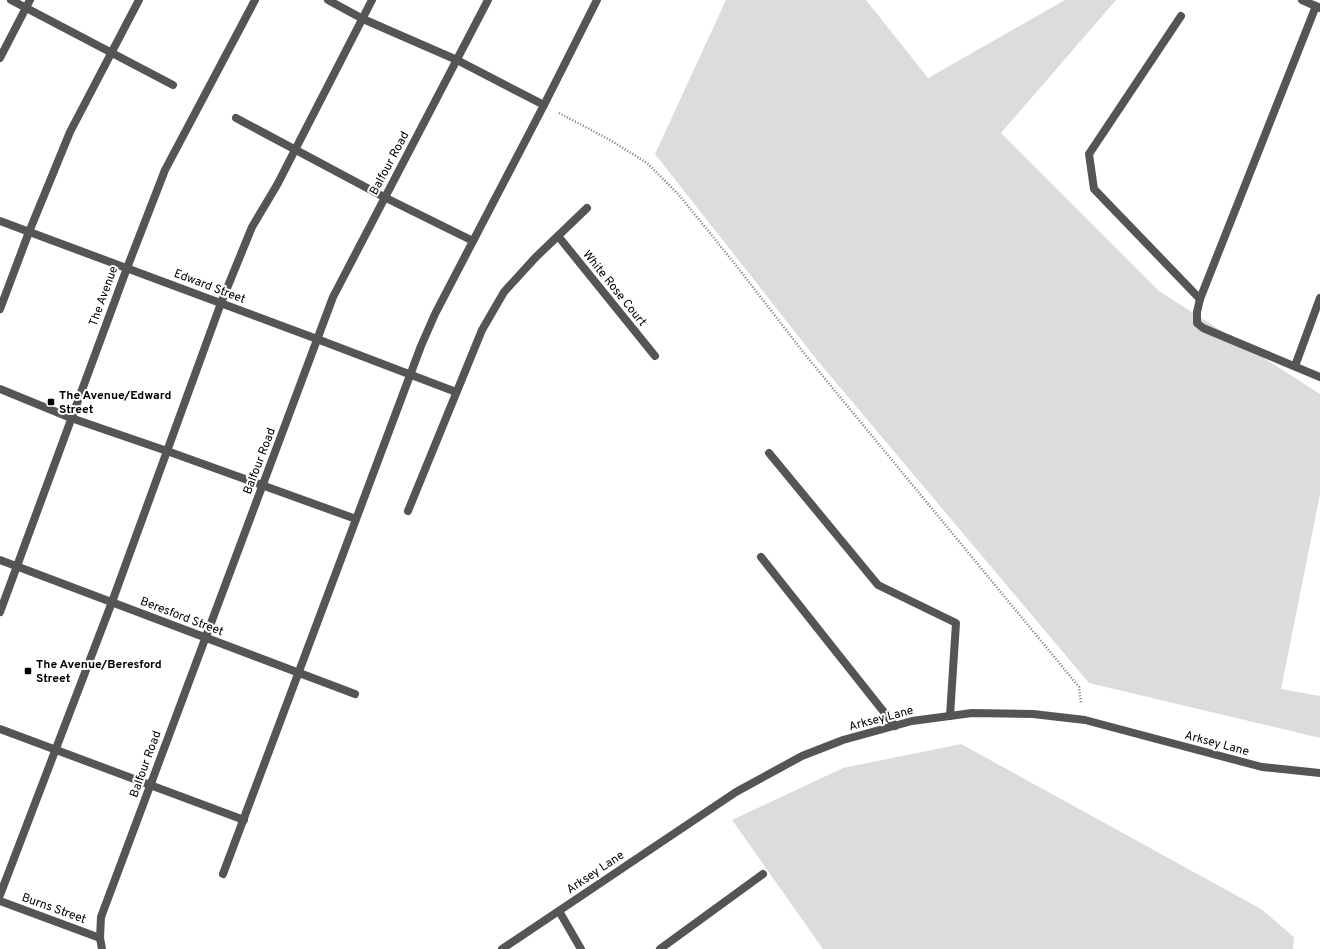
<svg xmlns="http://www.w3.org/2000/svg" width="1320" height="949" viewBox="0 0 1320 949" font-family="Overpass,sans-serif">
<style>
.grass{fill:#dcdcdc}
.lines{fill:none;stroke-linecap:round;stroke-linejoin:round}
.path{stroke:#777;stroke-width:2.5;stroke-dasharray:1 2;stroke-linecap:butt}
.service{stroke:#555;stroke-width:8}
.minor{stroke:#555;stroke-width:8}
.tertiary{stroke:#555;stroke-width:8}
.poi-dot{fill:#000;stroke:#fff;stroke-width:1.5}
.labels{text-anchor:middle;stroke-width:4;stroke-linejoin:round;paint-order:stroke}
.street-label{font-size:12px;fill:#000;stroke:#fff}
.poi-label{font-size:12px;font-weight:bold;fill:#000;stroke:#fff;text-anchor:start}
</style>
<rect width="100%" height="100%" fill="#fff"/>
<g class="grass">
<polygon points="726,0 866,0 928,78 1065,0 1116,0 1001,133 1159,291 1320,394 1320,494 1281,689 1320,696 1320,738 1089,683 817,360 655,154"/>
<polygon points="961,744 1261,909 1294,937 1293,949 823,949 732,820 843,768"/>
</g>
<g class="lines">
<polyline class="path" points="559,113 610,140 647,163 679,195 735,264 807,357 1079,687 1081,703"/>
<g class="service">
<polyline points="11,0 173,85"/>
<polyline points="328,0 363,19 457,60 544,105"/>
<polyline points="1302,0 1320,8"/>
<polyline points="1316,6 1200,299 1197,312 1197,323 1203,328 1320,377"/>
<polyline points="1181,16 1089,154 1094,189 1200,299"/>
<polyline points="236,118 384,197 473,241"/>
<polyline points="0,309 29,232 70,132 139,0"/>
<polyline points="1295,366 1320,298"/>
<polyline points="0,389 71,418 167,451 356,519"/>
<polyline points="769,453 878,585 956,623 950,716"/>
<polyline points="761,557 895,726"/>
<polyline points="0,729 244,820"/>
<polyline points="223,874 421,346 435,314 544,105 597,0"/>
<polyline points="0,895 112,602 221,303 252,227 277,185 372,0"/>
<polyline points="559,911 581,949"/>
<polyline points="660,949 763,874"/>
</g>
<g class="minor">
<polyline points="0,58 30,0"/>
<polyline points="0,221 317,339 456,392"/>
<polyline points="558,236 655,356"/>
<polyline points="408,511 482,330 504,292 535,258 587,208"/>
<polyline points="0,560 355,694"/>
<polyline points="0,901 100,938"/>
<polyline points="102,949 100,938 101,917 333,297 488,0"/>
</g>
<g class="tertiary">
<polyline points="0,612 127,268 165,170 255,0"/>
<polyline points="502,949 736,792 802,756 843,740 912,721 972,713 1033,714 1085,720 1262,767 1320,773"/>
</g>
</g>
<g class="poi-dot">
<rect x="47" y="398" width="8" height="8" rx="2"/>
<rect x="24" y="667" width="8" height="8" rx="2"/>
</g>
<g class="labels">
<g class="street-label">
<text transform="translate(389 163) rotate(-62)" y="4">Balfour Road</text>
<text transform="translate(210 286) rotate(21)" y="4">Edward Street</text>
<text transform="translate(615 288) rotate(51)" y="4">White Rose Court</text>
<text transform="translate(103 296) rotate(-70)" y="4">The Avenue</text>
<text transform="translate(259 461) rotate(-69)" y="4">Balfour Road</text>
<text transform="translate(182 616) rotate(21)" y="4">Beresford Street</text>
<text transform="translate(881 718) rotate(-15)" y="4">Arksey Lane</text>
<text transform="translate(1217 743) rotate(15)" y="4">Arksey Lane</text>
<text transform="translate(145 764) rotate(-70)" y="4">Balfour Road</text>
<text transform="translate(595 872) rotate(-34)" y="4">Arksey Lane</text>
<text transform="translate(54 908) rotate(20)" y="4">Burns Street</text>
</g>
<g class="poi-label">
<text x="59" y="399">The Avenue/Edward<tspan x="59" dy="14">Street</tspan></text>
<text x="36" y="668">The Avenue/Beresford<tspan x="36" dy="14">Street</tspan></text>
</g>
</g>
</svg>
